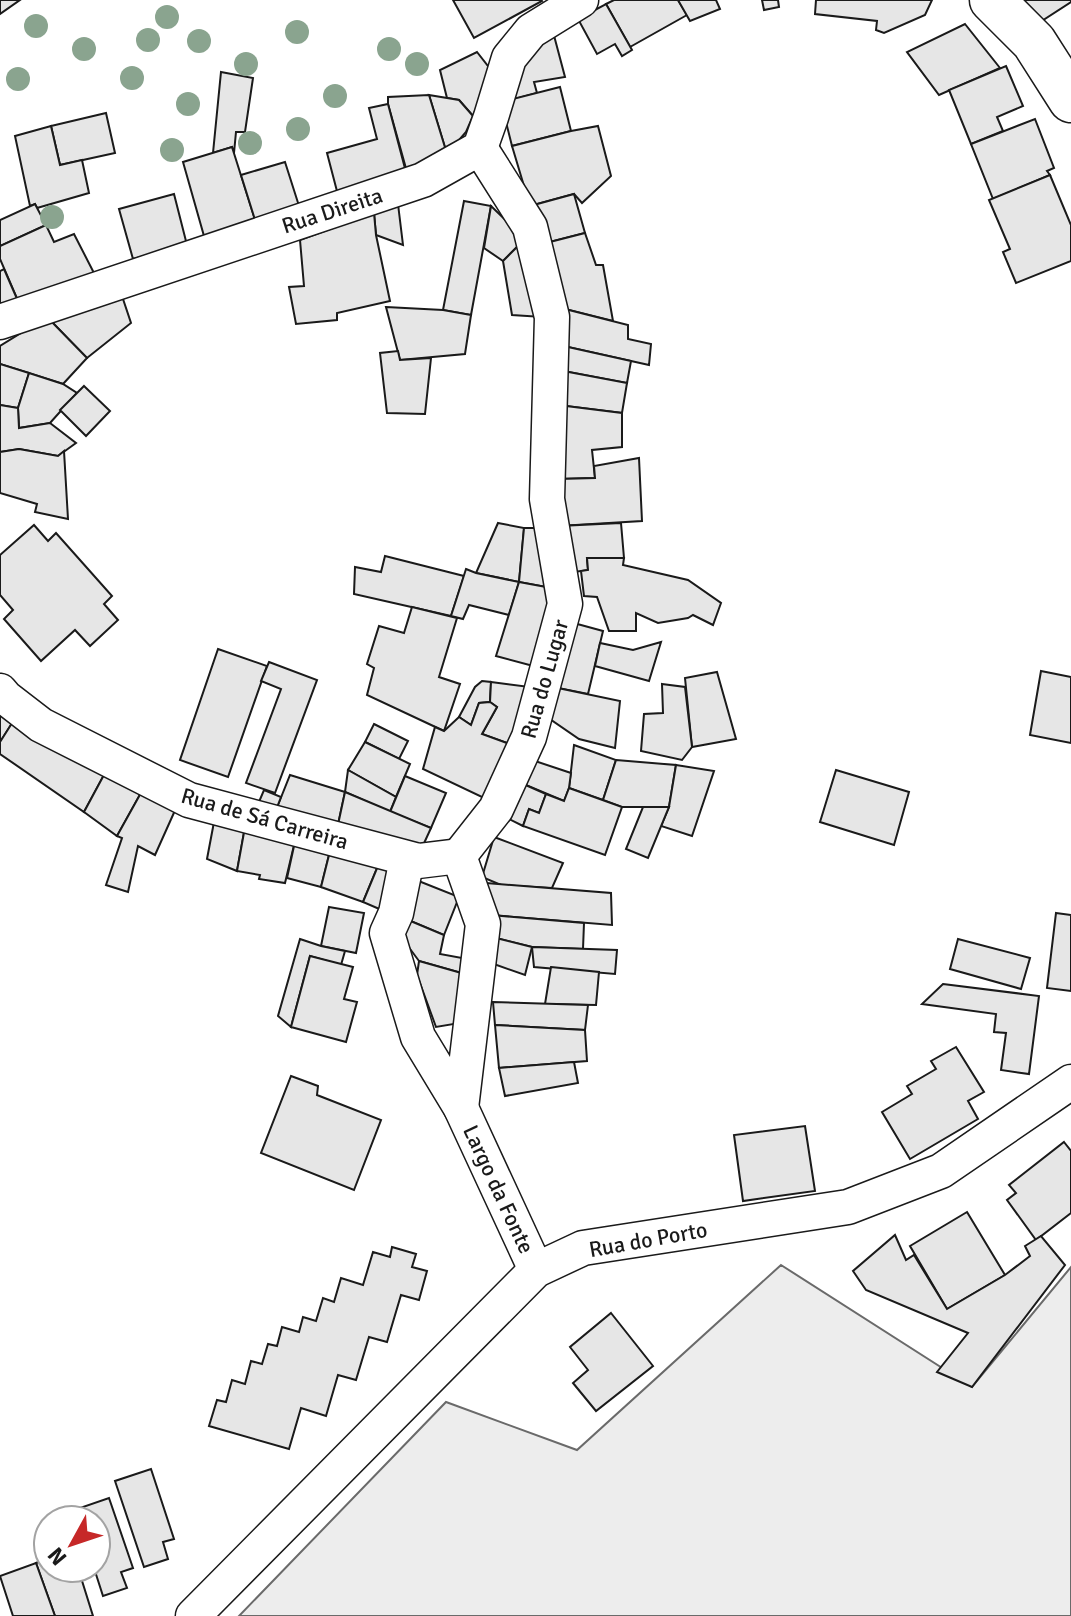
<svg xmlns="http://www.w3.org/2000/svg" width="1071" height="1616" viewBox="0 0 1071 1616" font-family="Signika,sans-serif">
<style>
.built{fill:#ededed;stroke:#6a6a6a;stroke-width:2}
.building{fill:#e6e6e6;stroke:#1a1a1a;stroke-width:2}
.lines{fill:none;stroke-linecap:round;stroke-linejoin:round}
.street-casing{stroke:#1a1a1a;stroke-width:37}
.secondary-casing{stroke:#1a1a1a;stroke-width:47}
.street{stroke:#fff;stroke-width:34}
.secondary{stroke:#fff;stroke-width:44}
.tree{fill:#8aa48f}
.labels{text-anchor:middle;stroke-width:6;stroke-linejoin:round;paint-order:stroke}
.street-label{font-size:22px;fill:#1a1a1a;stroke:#fff}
</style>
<rect width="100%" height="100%" fill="#fff"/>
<polygon class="built" points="781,1265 972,1387 1071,1267 1071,1616 239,1616 446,1402 577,1450"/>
<g class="building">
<polygon points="0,0 20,0 0,14"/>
<polygon points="453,0 541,0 542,1 474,38"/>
<polygon points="614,0 678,0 687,15 630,47 606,4"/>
<polygon points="678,0 716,0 720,9 690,21"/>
<polygon points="762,0 778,0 779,7 764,10"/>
<polygon points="816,0 932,0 925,15 884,33 876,30 877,21 815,14"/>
<polygon points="1008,0 1071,0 1071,2 1034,26"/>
<polygon points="606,4 632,50 622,56 615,44 597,54 578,19"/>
<polygon points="965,24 1000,68 939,95 907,52"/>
<polygon points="552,28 565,77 534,82 537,93 507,101 527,49"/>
<polygon points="477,52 491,70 473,116 459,100 447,98 440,70"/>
<polygon points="1006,66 1023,106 997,117 1003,131 971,144 949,90"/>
<polygon points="221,72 253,78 245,132 236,132 234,153 232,147 213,153"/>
<polygon points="560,87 571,131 512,146 501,102"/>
<polygon points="429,95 459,100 473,116 466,132 447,154"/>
<polygon points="429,95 447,154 407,172 388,104 388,97"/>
<polygon points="388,104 407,176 338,195 327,153 377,139 369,108"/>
<polygon points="106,113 115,153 60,165 51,126"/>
<polygon points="1035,119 1054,168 1047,171 1050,175 993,199 971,144"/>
<polygon points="51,126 60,165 82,160 89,193 37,208 35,204 30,206 15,136"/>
<polygon points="598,126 611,176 582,203 574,194 530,206 512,146 571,131"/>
<polygon points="232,147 256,223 204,236 183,162"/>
<polygon points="285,162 300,209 256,223 241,175"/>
<polygon points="1050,175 1071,225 1071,261 1016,283 1003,252 1010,249 989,200"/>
<polygon points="174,194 187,245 133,259 119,209"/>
<polygon points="574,194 585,233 542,244 530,206"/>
<polygon points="464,201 491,206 471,315 443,310"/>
<polygon points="35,204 46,225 0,246 0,220"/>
<polygon points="398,204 403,245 376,235 374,213"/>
<polygon points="491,206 525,239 503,261 484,248"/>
<polygon points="374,213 376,235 390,301 337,313 337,320 296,324 289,287 304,286 300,240"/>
<polygon points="46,225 54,242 74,234 95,275 21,308 0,259 0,246"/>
<polygon points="585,233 596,265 603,265 613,321 557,307 542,244"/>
<polygon points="525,239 542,317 512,315 503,261"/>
<polygon points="4,269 21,308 0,315 0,271"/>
<polygon points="120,290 131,323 87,358 47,317"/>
<polygon points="386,307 443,310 471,315 465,354 400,360"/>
<polygon points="557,307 628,325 628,339 651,344 649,365 559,345"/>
<polygon points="47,317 87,358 63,384 0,364 0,346"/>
<polygon points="559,345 631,361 627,383 558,370"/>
<polygon points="398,351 400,360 431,358 425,414 387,413 380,353"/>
<polygon points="0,364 29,373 18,408 0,405"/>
<polygon points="558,370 627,383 622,413 558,405"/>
<polygon points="29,373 63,384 77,393 50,423 19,428 18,408"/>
<polygon points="84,386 110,411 86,436 60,410"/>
<polygon points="0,405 18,408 19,428 50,423 76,443 58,456 19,449 0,452"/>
<polygon points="558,405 622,413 622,447 592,450 595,478 558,479"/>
<polygon points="19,449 58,456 64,451 68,519 35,512 37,504 0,493 0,452"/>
<polygon points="639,458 642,521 559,526 558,479 595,478 594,466"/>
<polygon points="498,523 524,528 519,582 476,573"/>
<polygon points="621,523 624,558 587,558 588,570 567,573 559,526"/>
<polygon points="34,525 48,541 56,533 112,596 104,604 118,620 90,646 75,630 41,661 4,619 13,610 0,595 0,555"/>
<polygon points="524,528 541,528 557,589 519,582"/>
<polygon points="385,556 464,576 451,616 354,594 355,567 381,572"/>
<polygon points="587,558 624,558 623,565 688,580 721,603 713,625 693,615 688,618 658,623 636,613 636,631 609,631 597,597 584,596 581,571 588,570"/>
<polygon points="466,569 476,573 519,582 509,615 469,605 463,619 451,616"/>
<polygon points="519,582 557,589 537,667 496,656"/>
<polygon points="412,607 457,618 439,677 460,684 444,731 367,695 374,668 367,664 379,626 404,633"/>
<polygon points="570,622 603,631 588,694 553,687"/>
<polygon points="661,642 649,681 595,666 600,643 633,650"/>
<polygon points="218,649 267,666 228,777 180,760"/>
<polygon points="269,662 317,680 275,793 246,783 281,689 261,681"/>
<polygon points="1041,671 1071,677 1071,743 1030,735"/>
<polygon points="717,672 736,739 692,747 685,678"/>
<polygon points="482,681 491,682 490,702 479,703 471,725 459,717 475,687"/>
<polygon points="491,682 530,687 515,746 482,734 497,707 490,702"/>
<polygon points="662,684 685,687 692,747 682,760 641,751 644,714 663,713"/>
<polygon points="553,687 620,701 615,748 579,739 547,717"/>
<polygon points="490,702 497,707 482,734 515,746 484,798 423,769 435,727 444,731 459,717 471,725 479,703"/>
<polygon points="0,706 14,720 0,742"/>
<polygon points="14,720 105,773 84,812 0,754 0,742"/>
<polygon points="374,724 408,741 399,759 365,742"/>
<polygon points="365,742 410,764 396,797 348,770"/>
<polygon points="574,745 616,760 603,800 569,788"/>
<polygon points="529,759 571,773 569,788 564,801 521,783"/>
<polygon points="616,760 676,765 669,807 622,807 603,800"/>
<polygon points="676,765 714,771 692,836 661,826 669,807"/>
<polygon points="348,770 396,797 390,812 345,792"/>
<polygon points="836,770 909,792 894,845 820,822"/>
<polygon points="105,773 142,791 117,836 84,812"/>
<polygon points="290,775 345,792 336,834 274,815"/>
<polygon points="405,776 446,793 431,828 390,812"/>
<polygon points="521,783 546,794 539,813 529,809 523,826 507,818"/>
<polygon points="569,788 622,807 605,855 523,826 529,809 539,813 546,794 564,801"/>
<polygon points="264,790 281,797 274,815 256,809"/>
<polygon points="142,791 177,806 155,855 138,846 128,892 106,885 122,838 117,836"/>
<polygon points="345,792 431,828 420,852 336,834"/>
<polygon points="643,807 669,807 648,858 626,849"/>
<polygon points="214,822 245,827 237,871 207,859"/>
<polygon points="245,827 296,837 285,883 259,879 260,875 237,871"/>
<polygon points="296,837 331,847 321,887 287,878"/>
<polygon points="494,837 563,863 552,888 501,885 482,877"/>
<polygon points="331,847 380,861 363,902 321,887"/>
<polygon points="380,861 401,875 391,914 363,902"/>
<polygon points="406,876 459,897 444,935 401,917"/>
<polygon points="486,883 611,893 612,925 491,915"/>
<polygon points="329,907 364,913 356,953 321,946"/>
<polygon points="1056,913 1071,915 1071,991 1047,988"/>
<polygon points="491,915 584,923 583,949 532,947 492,937"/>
<polygon points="401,917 444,935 440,954 473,960 472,976 419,961 399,934"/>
<polygon points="492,937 532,947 525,975 491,963"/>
<polygon points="300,939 321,946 345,951 341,965 310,956 291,1027 278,1016"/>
<polygon points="958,939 1030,958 1021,989 950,969"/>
<polygon points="532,947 617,950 615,974 534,967"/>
<polygon points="310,956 353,967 344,999 357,1002 346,1042 291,1027"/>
<polygon points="419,961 472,976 466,1022 436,1027 417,975"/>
<polygon points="551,967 599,972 596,1005 545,1004"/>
<polygon points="943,984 1039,996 1029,1074 1001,1070 1006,1033 994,1032 996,1014 922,1004"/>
<polygon points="493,1002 588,1005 585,1030 495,1025"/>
<polygon points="495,1025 585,1030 587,1061 499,1068"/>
<polygon points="956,1047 984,1092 968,1101 978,1119 910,1159 882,1112 912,1094 907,1086 936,1069 931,1061"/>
<polygon points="574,1062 578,1083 505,1096 499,1068"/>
<polygon points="291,1076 318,1086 317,1095 381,1120 354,1190 261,1153"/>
<polygon points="805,1126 815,1191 743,1201 734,1135"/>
<polygon points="1064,1142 1071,1151 1071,1213 1036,1240 1007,1200 1016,1193 1009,1185"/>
<polygon points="967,1212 1005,1275 947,1309 910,1246"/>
<polygon points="895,1235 906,1260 914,1255 947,1309 1005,1275 1030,1256 1025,1246 1041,1236 1065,1265 972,1387 937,1372 968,1333 866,1290 853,1271"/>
<polygon points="392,1247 416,1254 412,1267 427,1271 419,1300 401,1295 387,1342 369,1337 356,1380 338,1375 326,1416 301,1408 289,1449 209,1426 217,1400 226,1402 232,1380 245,1384 251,1361 262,1364 268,1344 277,1346 282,1327 299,1332 303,1317 316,1321 323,1298 334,1302 341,1278 363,1285 373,1252 390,1257"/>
<polygon points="611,1313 653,1366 596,1411 573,1383 588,1370 570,1347"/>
<polygon points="151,1469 174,1539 163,1542 168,1559 144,1567 115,1481"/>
<polygon points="109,1498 133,1568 121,1572 127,1588 103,1596 94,1568 96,1568 96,1520 78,1520 74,1510"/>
<polygon points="48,1559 48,1568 78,1568 93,1616 55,1616 36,1563"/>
<polygon points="36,1563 55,1616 13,1616 0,1576"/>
</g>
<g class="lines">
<g class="street-casing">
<g id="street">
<polyline points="0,322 423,180 480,148 491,117 509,58 531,31 581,0"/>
<polyline points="0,691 6,698 41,725 189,800 418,861 459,856"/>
<polyline points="407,859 396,913 387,933 418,1037 461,1108 536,1270"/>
<polyline points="461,1108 483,924 459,856 496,809 529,737 565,604 547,499 552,317 530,227 480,148"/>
<polyline points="193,1616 536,1270 583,1248 848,1207 941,1171 1071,1082"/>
</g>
</g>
<g class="secondary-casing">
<polyline id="secondary" points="992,0 1034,42 1071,100"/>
</g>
<use href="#street" class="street"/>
<use href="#secondary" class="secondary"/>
</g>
<g class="tree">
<circle cx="167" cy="17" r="12"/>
<circle cx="36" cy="26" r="12"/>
<circle cx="297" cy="32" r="12"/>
<circle cx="148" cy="40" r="12"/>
<circle cx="199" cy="41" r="12"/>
<circle cx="84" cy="49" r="12"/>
<circle cx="389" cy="49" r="12"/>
<circle cx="246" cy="64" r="12"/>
<circle cx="417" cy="64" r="12"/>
<circle cx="132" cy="78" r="12"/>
<circle cx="18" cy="79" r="12"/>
<circle cx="335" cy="96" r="12"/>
<circle cx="188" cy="104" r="12"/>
<circle cx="298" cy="129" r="12"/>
<circle cx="250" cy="143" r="12"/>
<circle cx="172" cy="150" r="12"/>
<circle cx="52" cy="217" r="12"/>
</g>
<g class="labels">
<g class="street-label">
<text transform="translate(332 210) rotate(-18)" y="8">Rua Direita</text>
<text transform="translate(544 679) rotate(-74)" y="8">Rua do Lugar</text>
<text transform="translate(265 818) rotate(16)" y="8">Rua de Sá Carreira</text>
<text transform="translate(499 1189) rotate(65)" y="8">Largo da Fonte</text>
<text transform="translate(648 1239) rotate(-10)" y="8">Rua do Porto</text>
</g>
</g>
<g transform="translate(72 1544) rotate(230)"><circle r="38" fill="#ffffff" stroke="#a3a3a3" stroke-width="2"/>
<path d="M0-6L14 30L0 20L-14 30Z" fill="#c62828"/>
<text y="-12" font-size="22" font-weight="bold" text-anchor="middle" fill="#1a1a1a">N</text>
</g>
</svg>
